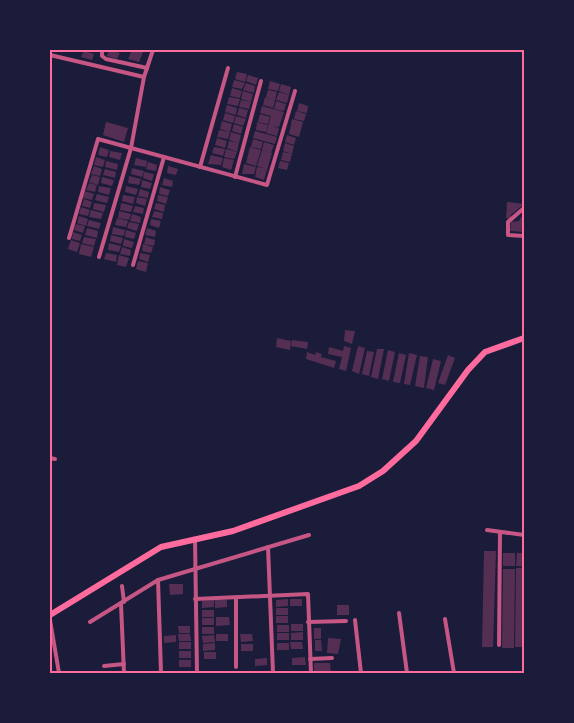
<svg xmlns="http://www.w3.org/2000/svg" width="574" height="723" viewBox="0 0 574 723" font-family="'Work Sans',sans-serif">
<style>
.building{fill:#542f53}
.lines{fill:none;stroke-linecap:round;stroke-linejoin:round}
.minor{stroke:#c65784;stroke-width:4}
.trunk{stroke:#ff6b9d;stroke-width:6}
.neatline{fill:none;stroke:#ff6b9d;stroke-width:2}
</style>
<rect width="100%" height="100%" fill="#1b1b3a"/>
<g class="building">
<polygon points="109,50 120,53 117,59 107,56"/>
<polygon points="132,50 144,50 139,62 128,59"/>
<polygon points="84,51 94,54 92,60 81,57"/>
<polygon points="237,72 247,74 245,82 235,79"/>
<polygon points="248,75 258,78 256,85 246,81"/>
<polygon points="234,80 245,83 242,89 232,87"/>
<polygon points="270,81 280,84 278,91 268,89"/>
<polygon points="246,83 255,86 254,93 243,90"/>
<polygon points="281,84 291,87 289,95 279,91"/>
<polygon points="232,88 242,91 240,98 230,96"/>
<polygon points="268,90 277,92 273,108 263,105 265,97 273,100 266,97"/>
<polygon points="243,91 253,94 251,102 241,99"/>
<polygon points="279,92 289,95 287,103 276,100"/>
<polygon points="229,97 240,99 238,106 227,104"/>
<polygon points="241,100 251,102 249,109 239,107"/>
<polygon points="276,101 286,104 284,111 274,109"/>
<polygon points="299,103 308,106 307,113 297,111"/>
<polygon points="227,105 237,108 236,115 225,112"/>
<polygon points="262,106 284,112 279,127 273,126 279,128 277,136 266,133 271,116 260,113"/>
<polygon points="239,108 248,110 246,118 237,115"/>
<polygon points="296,111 306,114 304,121 294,119"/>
<polygon points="225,113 235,116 233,123 223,120"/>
<polygon points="260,114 270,117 268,124 258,122"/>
<polygon points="236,116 246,119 243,126 234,123"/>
<polygon points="292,119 303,122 299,137 289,134"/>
<polygon points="222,121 232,124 230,132 220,129"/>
<polygon points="106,122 128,128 124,142 103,135"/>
<polygon points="257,122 268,125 266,132 256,130"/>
<polygon points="234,124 243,127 241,134 232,131"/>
<polygon points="219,130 230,132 228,139 217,137"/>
<polygon points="255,131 277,137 275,144 253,138"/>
<polygon points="231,132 241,135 239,143 229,140"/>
<polygon points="287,135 296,138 294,145 285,142"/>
<polygon points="217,138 227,141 225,148 215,145"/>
<polygon points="253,139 263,142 261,149 251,147"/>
<polygon points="229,141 239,143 237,152 227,148"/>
<polygon points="264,142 274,145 271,153 262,150"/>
<polygon points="285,143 294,146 292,154 283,151"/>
<polygon points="100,147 109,150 107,157 98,155"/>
<polygon points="214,147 225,149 223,156 212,153"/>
<polygon points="250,147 261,150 256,166 246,163"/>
<polygon points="226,149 237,152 234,159 224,157"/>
<polygon points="262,150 272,153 264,180 255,177 257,167 264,168 257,166"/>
<polygon points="110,151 122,153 120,160 109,157"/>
<polygon points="283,152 292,154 290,162 281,160"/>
<polygon points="211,155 223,158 221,165 208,164"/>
<polygon points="96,157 105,160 103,167 94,165"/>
<polygon points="136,158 147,161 146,167 134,165"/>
<polygon points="224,158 234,160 231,170 222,167"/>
<polygon points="106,161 118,164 117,170 105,167"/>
<polygon points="280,161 289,163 287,170 278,168"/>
<polygon points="148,162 157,165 156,171 146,169"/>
<polygon points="244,164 256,167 254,174 242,174"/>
<polygon points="94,166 102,169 100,176 91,174"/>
<polygon points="168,166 178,169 176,175 167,173"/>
<polygon points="132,168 144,171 142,177 131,174"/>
<polygon points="105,169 116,172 115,178 103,175"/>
<polygon points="144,172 154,174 152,181 143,178"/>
<polygon points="92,175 100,177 98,185 89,182"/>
<polygon points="129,176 141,179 139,185 128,183"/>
<polygon points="102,177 114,180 112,186 101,183"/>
<polygon points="164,178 173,181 172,187 162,185"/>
<polygon points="142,180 152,183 150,189 141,187"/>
<polygon points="89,183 97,185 95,192 86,190"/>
<polygon points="99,186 111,188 109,195 98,192"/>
<polygon points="126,186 138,189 136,195 125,192"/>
<polygon points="160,187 170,190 168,196 159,194"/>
<polygon points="140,189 149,192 148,198 138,196"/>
<polygon points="85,191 94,194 92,200 83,198"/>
<polygon points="97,194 109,197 107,203 95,200"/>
<polygon points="123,195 135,197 133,204 122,201"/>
<polygon points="158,195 168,197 166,204 157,201"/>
<polygon points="137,197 147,199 145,206 136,203"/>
<polygon points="84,199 92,202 90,208 82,206"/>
<polygon points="507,202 524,204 511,215 510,219 506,218"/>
<polygon points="94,203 106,205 104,212 93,209"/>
<polygon points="121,203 133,206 131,212 120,210"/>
<polygon points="156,203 165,205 164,212 154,209"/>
<polygon points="135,206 144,208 143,214 133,212"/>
<polygon points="81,207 90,210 88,216 79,214"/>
<polygon points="91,210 103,213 101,219 89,217"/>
<polygon points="119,211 131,214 129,220 118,218"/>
<polygon points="154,211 163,213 162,219 152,217"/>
<polygon points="132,214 141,217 140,223 130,221"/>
<polygon points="79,216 88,219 86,226 77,223"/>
<polygon points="521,217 524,218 524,232 510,231 511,222 519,221"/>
<polygon points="117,218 128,221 126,227 115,225"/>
<polygon points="151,219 161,221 159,228 150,225"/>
<polygon points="89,220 101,223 99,229 87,226"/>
<polygon points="129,222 139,224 137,231 127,228"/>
<polygon points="76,224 85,226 83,233 74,230"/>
<polygon points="113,227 125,230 124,236 112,234"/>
<polygon points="87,228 98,231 97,238 85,235"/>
<polygon points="147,228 156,231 155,237 145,235"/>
<polygon points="126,230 136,233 134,239 125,237"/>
<polygon points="73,232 82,235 80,241 72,239"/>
<polygon points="111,235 123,238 121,244 110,241"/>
<polygon points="84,237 96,239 94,246 82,243"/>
<polygon points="146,237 155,240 154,246 144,244"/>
<polygon points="124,239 134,242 132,248 123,246"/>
<polygon points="71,240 80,243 77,252 68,249"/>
<polygon points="109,243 121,246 119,252 108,250"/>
<polygon points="81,244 94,247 91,257 79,254"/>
<polygon points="143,244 153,247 151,253 142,251"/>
<polygon points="122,247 131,250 130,256 120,254"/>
<polygon points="106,253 117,255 116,262 104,259"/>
<polygon points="140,253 150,255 148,262 139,259"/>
<polygon points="119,255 129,258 126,267 117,265"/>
<polygon points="138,261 148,263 146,272 136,269"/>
<polygon points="345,330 355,331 352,344 344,341"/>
<polygon points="277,338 291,341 290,350 276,347"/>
<polygon points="292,340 308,342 307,349 291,346"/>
<polygon points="344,346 351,348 346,371 339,369 342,357 328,354 329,347 343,351"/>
<polygon points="358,346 365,348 359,374 352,371"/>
<polygon points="377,349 384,349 378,379 371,377"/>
<polygon points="388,350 395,352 389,381 382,379"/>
<polygon points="367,351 374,352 369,376 362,374"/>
<polygon points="307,352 315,355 316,352 322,354 321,357 336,361 334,368 306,359"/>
<polygon points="399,353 406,355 400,383 393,382"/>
<polygon points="409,353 417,355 410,385 404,384"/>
<polygon points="448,355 455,358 445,385 438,383"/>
<polygon points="420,356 428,357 424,388 415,386"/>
<polygon points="433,359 441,361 434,390 426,388"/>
<polygon points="484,551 496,551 493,647 482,647"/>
<rect x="503" y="553" width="12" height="13"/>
<polygon points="517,553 524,553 524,567 516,566"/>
<polygon points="516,568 524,568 524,647 515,647"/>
<polygon points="503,569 515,569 514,648 502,648"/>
<polygon points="169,584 183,584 183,594 170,595"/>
<polygon points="288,599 288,606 276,607 276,600"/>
<rect x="290" y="599" width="12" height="7"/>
<polygon points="214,600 214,607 202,608 202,601"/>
<polygon points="215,600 227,600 227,607 215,608"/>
<rect x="337" y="605" width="12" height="10"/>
<rect x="276" y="608" width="12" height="7"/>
<rect x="202" y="610" width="12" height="7"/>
<rect x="276" y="616" width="12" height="7"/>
<polygon points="216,617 229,617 230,625 216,626"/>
<rect x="202" y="618" width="12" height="7"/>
<rect x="291" y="624" width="12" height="7"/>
<rect x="277" y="625" width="12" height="7"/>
<polygon points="178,626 190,626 190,633 179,633"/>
<rect x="202" y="627" width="12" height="7"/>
<rect x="314" y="628" width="7" height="11"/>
<polygon points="303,632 303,640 291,640 291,633"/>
<rect x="277" y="633" width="12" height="7"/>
<polygon points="178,634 190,634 191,641 179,641"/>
<rect x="216" y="634" width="12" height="7"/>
<polygon points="240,634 252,634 253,641 241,642"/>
<polygon points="176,635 176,642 164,643 164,636"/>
<polygon points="214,635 215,642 203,643 202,636"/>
<polygon points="328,638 341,639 338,654 327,653"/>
<polygon points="315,640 321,640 322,651 315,651"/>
<rect x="179" y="642" width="12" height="7"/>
<polygon points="290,642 302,642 303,649 291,649"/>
<polygon points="215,643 215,650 203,651 203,644"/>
<rect x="277" y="643" width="12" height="7"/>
<rect x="241" y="644" width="12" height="7"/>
<rect x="179" y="651" width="12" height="7"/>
<rect x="204" y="652" width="12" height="7"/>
<polygon points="305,657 306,665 292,665 292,658"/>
<polygon points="267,658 267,665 255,666 255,659"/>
<rect x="179" y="660" width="12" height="7"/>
<polygon points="314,663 330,663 331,673 314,673"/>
</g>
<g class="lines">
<g class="minor">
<polyline points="102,50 102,56 106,59 147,68"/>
<polyline points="50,55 144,77"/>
<polyline points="200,167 228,68"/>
<polyline points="235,177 261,81"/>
<polyline points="524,208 508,222 508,235 524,236"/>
<polyline points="69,238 98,139 267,185 295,91"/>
<polyline points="99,257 131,148 144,77 153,50"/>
<polyline points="133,265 164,157"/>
<polyline points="50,458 55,459"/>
<polyline points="487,530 524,535"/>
<polyline points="195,539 197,673"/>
<polyline points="268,547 273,673"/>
<polyline points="158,580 161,673"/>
<polyline points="122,586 124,602"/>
<polyline points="195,599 308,594 311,673"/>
<polyline points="121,604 124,673"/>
<polyline points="399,613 407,673"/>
<polyline points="445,619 454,673"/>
<polyline points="50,620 59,673"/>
<polyline points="355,620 361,673"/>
<polyline points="90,622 158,580 309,535"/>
<polyline points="308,622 346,621"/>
<polyline points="499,645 500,532"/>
<polyline points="310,659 332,658"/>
<polyline points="104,666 124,664"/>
<polyline points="236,667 236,598"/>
</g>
<polyline class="trunk" points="50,615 161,547 233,531 359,486 383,471 416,441 468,370 485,352 524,338"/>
</g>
<rect width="574" height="723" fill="none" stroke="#1b1b3a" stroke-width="102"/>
<rect x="51" y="51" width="472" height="621" class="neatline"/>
</svg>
